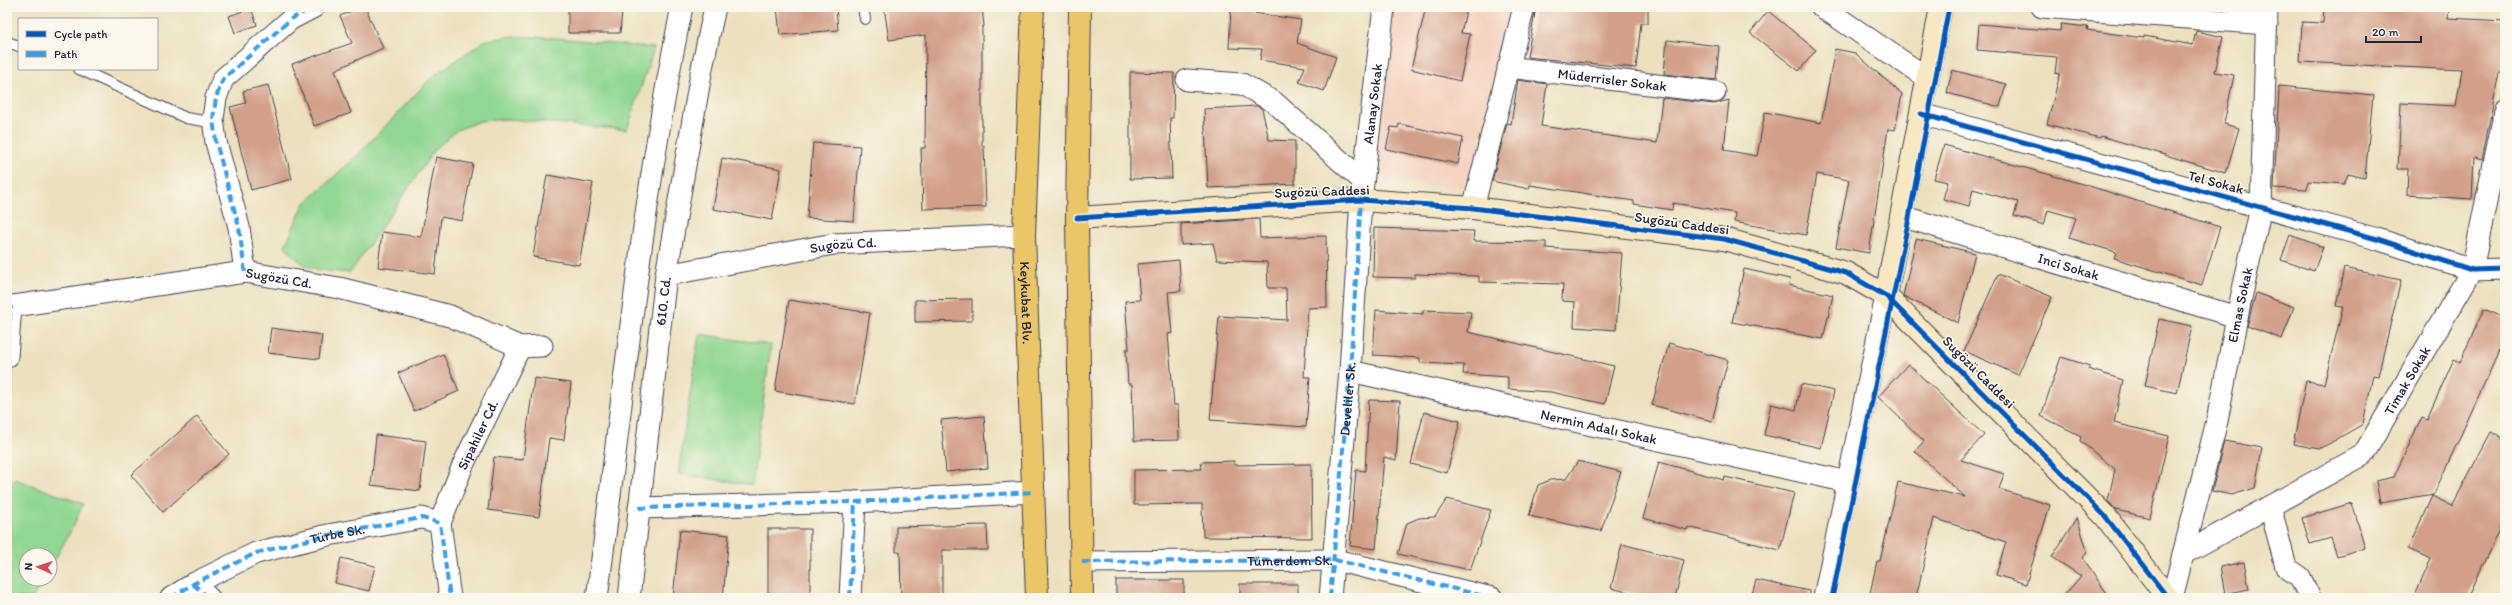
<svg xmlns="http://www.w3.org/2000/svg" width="2512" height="605" viewBox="0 0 2512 605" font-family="Itim,sans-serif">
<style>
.built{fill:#f5d3c1}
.green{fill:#91d791;stroke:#5a7c66}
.building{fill:#d29f88}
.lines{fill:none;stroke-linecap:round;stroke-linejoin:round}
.lane-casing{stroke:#403e4f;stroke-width:12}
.street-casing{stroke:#403e4f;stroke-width:23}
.secondary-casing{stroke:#403e4f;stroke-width:24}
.highway-casing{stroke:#403e4f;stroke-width:24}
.lane{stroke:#fff;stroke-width:10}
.street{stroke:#fff;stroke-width:21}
.secondary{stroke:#f7e8c3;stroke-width:22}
.highway{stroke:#ebc669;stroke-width:22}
.quiet{stroke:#3c9ce2;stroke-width:4;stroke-dasharray:8 4;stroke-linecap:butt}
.cycleway-casing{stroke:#fbf7ec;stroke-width:8}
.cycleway{stroke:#0057b8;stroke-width:5}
.labels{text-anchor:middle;stroke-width:3.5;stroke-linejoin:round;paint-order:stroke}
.street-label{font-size:14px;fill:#22223b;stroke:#fbf7ec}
</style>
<rect width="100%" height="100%" fill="#fbf7ec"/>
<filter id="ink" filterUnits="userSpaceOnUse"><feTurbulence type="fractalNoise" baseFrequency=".025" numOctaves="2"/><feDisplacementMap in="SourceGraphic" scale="8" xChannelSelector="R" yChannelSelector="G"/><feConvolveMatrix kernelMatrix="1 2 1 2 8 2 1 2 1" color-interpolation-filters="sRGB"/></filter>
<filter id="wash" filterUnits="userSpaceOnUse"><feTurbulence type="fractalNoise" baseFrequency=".012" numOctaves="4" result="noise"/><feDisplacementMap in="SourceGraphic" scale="16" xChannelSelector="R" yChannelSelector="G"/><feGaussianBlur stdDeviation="0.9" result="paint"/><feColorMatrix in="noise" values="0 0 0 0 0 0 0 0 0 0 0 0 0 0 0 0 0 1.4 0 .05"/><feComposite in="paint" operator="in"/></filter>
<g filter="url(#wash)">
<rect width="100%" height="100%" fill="#ece0be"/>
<polygon class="built" points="1396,7 1515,7 1468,189 1373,179"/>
<g class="green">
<path d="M512,36L559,38L654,48L627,130L508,119L480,121L457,130L435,149L350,273C318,269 306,273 285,246L304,204L356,157L432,77L484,41Z"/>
<polygon points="699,334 771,345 752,485 678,474"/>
<polygon points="15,479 83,504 74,525 50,568 50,555 26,555 26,579 43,579 33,598 7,598 7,496"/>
</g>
<g id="blocks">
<g class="building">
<polygon points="361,7 365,7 383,48 335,70 351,113 314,126 292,64 352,43 340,16"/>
<polygon points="568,7 613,7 622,11 620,33 568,33"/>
<polygon points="777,7 836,7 838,30 780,35"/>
<polygon points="884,7 982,7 984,26 982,27 982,146 984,146 986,207 923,209 921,148 925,148 926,35 889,40"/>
<polygon points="1231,7 1254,7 1254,13 1301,20 1297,43 1336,57 1324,91 1299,82 1305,67 1260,60 1262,49 1229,48"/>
<polygon points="1426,7 1467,7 1461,33 1470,34 1460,81 1411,69"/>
<polygon points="1536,7 1648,7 1648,23 1641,23 1636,68 1527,57"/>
<polygon points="2324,7 2449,7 2448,18 2505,21 2502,73 2499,73 2482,160 2474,158 2472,199 2407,195 2408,169 2398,169 2401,103 2456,106 2462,70 2300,62 2302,22 2323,23"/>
<polygon points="251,8 257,25 235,33 229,16"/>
<polygon points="1768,11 1816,50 1799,71 1750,33"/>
<polygon points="1979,24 2060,31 2061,24 2088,27 2087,30 2144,38 2144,36 2193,45 2196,31 2223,37 2215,72 2234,75 2224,124 2239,128 2226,173 2101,136 2100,138 2047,124 2060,74 2055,73 2057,57 1977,50"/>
<polygon points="1667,40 1719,46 1716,80 1664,74"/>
<polygon points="1835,49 1855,53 1902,94 1895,130 1888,129 1869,253 1836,247 1849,180 1817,174 1806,235 1734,222 1735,213 1673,203 1672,210 1634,204 1634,201 1530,185 1529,189 1492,181 1507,123 1511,124 1518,80 1547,84 1541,126 1657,143 1662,98 1714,104 1729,100 1724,150 1757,156 1765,112 1821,123"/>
<polygon points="1952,70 2006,84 2000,107 1947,93"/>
<polygon points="1130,72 1174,73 1173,118 1170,118 1172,178 1130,179"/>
<polygon points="268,85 292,179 251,190 230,107 246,103 243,91"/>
<polygon points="2279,86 2373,95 2365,178 2348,174 2344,184 2308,181 2307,190 2274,188"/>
<polygon points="1257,106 1262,109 1269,140 1295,141 1295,184 1208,188 1204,109"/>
<polygon points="1399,124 1463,138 1458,164 1386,149 1391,127 1398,128"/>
<polygon points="813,143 860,146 854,221 807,218"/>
<polygon points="1944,145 2086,185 2220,227 2202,285 2114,258 2116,252 2069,238 2076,218 2048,210 2044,225 2014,216 2018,202 1973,189 1969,206 1943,199 1948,182 1934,179"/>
<polygon points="436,157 473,164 462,221 441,217 435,274 378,267 382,232 421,237"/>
<polygon points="722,158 781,169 772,220 713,209"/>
<polygon points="547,175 593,183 579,265 533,257"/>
<polygon points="1259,219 1260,238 1326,236 1327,307 1308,308 1304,377 1310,377 1306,427 1210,420 1219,316 1287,320 1286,288 1268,288 1267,262 1217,260 1213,243 1181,245 1181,224"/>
<polygon points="1374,228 1474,231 1473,241 1546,242 1546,248 1622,253 1616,330 1574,327 1575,302 1562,301 1563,284 1479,282 1479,276 1415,274 1415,278 1373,277"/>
<polygon points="2290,235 2323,247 2314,271 2281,260"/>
<polygon points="1916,239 1975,253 1958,323 1903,296"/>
<polygon points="1179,260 1181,291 1168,292 1172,333 1168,334 1174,405 1178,405 1179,440 1134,441 1132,384 1128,384 1126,349 1129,349 1125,301 1140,300 1137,264"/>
<polygon points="2344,268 2401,280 2378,376 2373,375 2363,424 2320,449 2293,444 2306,381 2324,384 2343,307 2336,306"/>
<polygon points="1744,269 1790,279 1789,285 1833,295 1823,339 1732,322"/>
<polygon points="1998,274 2052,297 2018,375 1964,351"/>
<polygon points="2256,293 2294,307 2282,339 2247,326"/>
<polygon points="972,299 972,321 915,322 915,300"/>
<polygon points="789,300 870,313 855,404 775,391"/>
<polygon points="2484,309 2505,318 2505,338 2434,494 2380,503 2376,481 2394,477 2422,417 2427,419 2454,359 2460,362"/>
<polygon points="1376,310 1423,314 1423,310 1471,312 1468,332 1614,366 1605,404 1551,392 1508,389 1508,377 1463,374 1464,365 1420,363 1420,358 1373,355"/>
<polygon points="2159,319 2192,326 2177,393 2145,386"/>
<polygon points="271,328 322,335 319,359 268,353"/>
<polygon points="1669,343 1728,360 1712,421 1652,405"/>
<polygon points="443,354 459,391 414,411 398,373"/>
<polygon points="2061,357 2090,366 2088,369 2123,380 2114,423 2169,436 2150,518 2116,510 2108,501 2115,469 2080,441 2081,436 2041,416"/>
<polygon points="1908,364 1984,435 1961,460 2004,474 1999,489 2050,505 2026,584 1996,575 2006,542 1934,518 1916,598 1869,598 1877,561 1880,561 1898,482 1965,497 1915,451 1924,441 1878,397"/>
<polygon points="534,378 571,383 564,440 549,438 539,517 488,510 494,457 523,460"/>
<polygon points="1801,384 1834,391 1821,448 1764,435 1771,404 1796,410"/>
<polygon points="1369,400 1400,401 1396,460 1384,457 1376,549 1350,546 1356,470 1365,471"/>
<polygon points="1424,412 1460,421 1447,473 1411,464"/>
<polygon points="197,416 229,454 163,512 131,475"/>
<polygon points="984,416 988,468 946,472 941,420"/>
<polygon points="2491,432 2505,439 2505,516 2468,598 2414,598 2431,559 2408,549 2432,496 2452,506"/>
<polygon points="376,435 426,441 420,491 371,485"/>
<polygon points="2224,441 2262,448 2255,488 2232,495 2212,491"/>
<polygon points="1234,461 1234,465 1311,464 1312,538 1203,537 1202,504 1134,505 1134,470 1202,469 1201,462"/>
<polygon points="1578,461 1621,472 1601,531 1529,516 1538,485 1550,480 1566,479"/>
<polygon points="1659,462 1724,480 1725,477 1794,493 1780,550 1688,527 1687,530 1643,518"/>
<polygon points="1447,499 1491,510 1470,570 1398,554 1407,523 1419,518 1435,517"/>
<polygon points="2352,503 2365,548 2337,556 2331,538 2310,544 2302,518"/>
<polygon points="2077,517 2087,551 2083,558 2110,598 2062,598 2081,576 2052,557"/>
<polygon points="987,525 988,550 942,550 942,597 901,598 900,552 896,552 896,527"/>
<rect x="768" y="529" width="42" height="69"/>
<polygon points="680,530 729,535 723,598 673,598"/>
<polygon points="1622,544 1684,560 1675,598 1651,598 1611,588"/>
<polygon points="341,558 375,566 369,591 335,583"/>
<polygon points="2244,562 2249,589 2225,594 2220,567"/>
<rect x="1116" y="580" width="68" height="18"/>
<polygon points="1756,580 1809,591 1809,598 1751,598"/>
<rect x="1240" y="584" width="58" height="14"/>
</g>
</g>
</g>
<g filter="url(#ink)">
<use href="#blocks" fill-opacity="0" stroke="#403e4f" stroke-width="1"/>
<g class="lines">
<g class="lane-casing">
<g id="lane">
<polyline points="863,7 865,19"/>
<polyline points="7,42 19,46"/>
<polyline points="79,69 186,118 204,121 213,119"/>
</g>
</g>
<g class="street-casing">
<g id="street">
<polyline points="1822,7 1927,78"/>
<polyline points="2042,7 2267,24"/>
<path id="s1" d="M1508,67L1715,92"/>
<polyline points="1187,80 1242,84 1274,102 1363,181"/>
<polyline points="1921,114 2377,239 2472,270 2505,269"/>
<polyline points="1473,208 1524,7"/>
<path id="s2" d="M1901,216L2237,317"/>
<polyline points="245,272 239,227 216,142 213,119 216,98 223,79 291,19 314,7"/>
<path id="s3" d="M666,275L834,244L1024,235"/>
<path id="s4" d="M7,307L245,272L339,288L450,316L520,347L542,346"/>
<polyline points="7,357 11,306"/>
<path id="s5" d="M1350,371L1848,482"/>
<polyline points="2270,506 2286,567 2300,577 2310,598"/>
<polyline points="639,508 855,502 1034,492"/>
<path id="s6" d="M440,523L463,465L520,347"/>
<path id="s7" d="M2183,554L2363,455L2472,270L2505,110"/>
<polyline points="1082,562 1335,560 1492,598"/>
<polyline points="193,584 209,598"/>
<path id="s8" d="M171,598L193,584L256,553L328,535L422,518L440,523L450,598"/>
<path d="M597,598C623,401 641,202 682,7"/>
<path id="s9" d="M629,598L666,275L702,68L715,7"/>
<polyline points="850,598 855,502"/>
<path id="s10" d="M1330,598L1350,371L1361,200L1384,7"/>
<polyline points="1824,598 1886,296"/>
<path id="s11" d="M2172,598L2217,421L2237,317L2261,207L2267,7"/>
</g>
</g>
<g class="secondary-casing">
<g id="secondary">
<polyline points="1077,218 1361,200 1473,208 1724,239 1846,273 1886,296 2105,516 2168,598"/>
<polyline points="1886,296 1941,7"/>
</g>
</g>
<g class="highway-casing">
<g id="highway">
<path id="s12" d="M1033,7L1024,235L1037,598"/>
<polyline points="1080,7 1077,218 1082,598"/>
</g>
</g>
<use href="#lane" class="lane"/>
<use href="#street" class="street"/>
<use href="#secondary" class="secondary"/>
<use href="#highway" class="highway"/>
<g class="quiet">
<polyline points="245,272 239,227 216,142 213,119 216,98 223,79 291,19 314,7"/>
<polyline points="7,357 11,306"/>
<polyline points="639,508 855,502 1034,492"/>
<path id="s13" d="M1082,562L1335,560L1492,598"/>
<polyline points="193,584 209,598"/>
<polyline points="171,598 193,584 256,553 328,535 422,518 440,523 450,598"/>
<polyline points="850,598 855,502"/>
<polyline points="1330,598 1350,371 1361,200"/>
</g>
<g class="cycleway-casing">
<g id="cycleway">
<polyline points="1921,114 2377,239 2472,270 2505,269"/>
<polyline points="1077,218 1361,200 1473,208 1724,239 1846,273 1886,296 2105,516 2168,598"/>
<polyline points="1832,598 1909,218 1949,7"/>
</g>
</g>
<use href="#cycleway" class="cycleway"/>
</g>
</g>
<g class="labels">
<g class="street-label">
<text dy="5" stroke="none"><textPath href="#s1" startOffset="105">Müderrisler Sokak</textPath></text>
<text dy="5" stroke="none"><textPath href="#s10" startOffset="496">Alanay Sokak</textPath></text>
<text transform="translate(2216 182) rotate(15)" y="5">Tel Sokak</text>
<text transform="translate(1322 191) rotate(-2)" y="5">Sugözü Caddesi</text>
<text transform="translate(1682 223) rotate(8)" y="5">Sugözü Caddesi</text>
<text dy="5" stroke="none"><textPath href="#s3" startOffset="180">Sugözü Cd.</textPath></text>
<text dy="5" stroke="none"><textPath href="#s2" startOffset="175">Inci Sokak</textPath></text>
<text dy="5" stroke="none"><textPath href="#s4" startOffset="275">Sugözü Cd.</textPath></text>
<text dy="5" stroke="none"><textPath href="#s9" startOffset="299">610. Cd.</textPath></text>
<text dy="5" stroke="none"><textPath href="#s12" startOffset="296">Keykubat Blv.</textPath></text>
<text dy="5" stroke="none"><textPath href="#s11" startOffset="301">Elmas Sokak</textPath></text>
<text transform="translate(1979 372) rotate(45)" y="5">Sugözü Caddesi</text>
<text dy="5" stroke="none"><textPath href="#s7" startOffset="292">Timak Sokak</textPath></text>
<text dy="5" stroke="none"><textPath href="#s10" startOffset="200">Develiler Sk.</textPath></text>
<text dy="5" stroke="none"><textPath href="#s5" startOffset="255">Nermin Adalı Sokak</textPath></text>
<text dy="5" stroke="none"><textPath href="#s6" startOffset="96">Sipahiler Cd.</textPath></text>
<text dy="5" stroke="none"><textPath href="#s8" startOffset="180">Türbe Sk.</textPath></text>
<text dy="5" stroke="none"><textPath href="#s13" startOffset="208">Tümerdem Sk.</textPath></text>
</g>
</g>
<rect width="2512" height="605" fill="none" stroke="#fbf7ec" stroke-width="24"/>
<rect x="18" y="18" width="140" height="52" fill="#fbf7ec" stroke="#a4a2a5"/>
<rect x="26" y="31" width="20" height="6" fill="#0057b8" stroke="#a4a2a5"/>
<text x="54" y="38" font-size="12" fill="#22223b">Cycle path</text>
<rect x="26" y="51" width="20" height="6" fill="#3c9ce2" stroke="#a4a2a5"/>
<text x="54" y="58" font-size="12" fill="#22223b">Path</text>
<g transform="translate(38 567) rotate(273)"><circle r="19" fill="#fbf7ec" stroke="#a4a2a5"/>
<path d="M0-3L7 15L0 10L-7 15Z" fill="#d1495b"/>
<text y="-6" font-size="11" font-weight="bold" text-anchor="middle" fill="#22223b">N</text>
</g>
<path d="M2366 36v6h55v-6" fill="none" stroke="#22223b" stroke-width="2"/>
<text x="2372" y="36" font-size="12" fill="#22223b" stroke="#fbf7ec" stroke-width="3" paint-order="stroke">20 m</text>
</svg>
